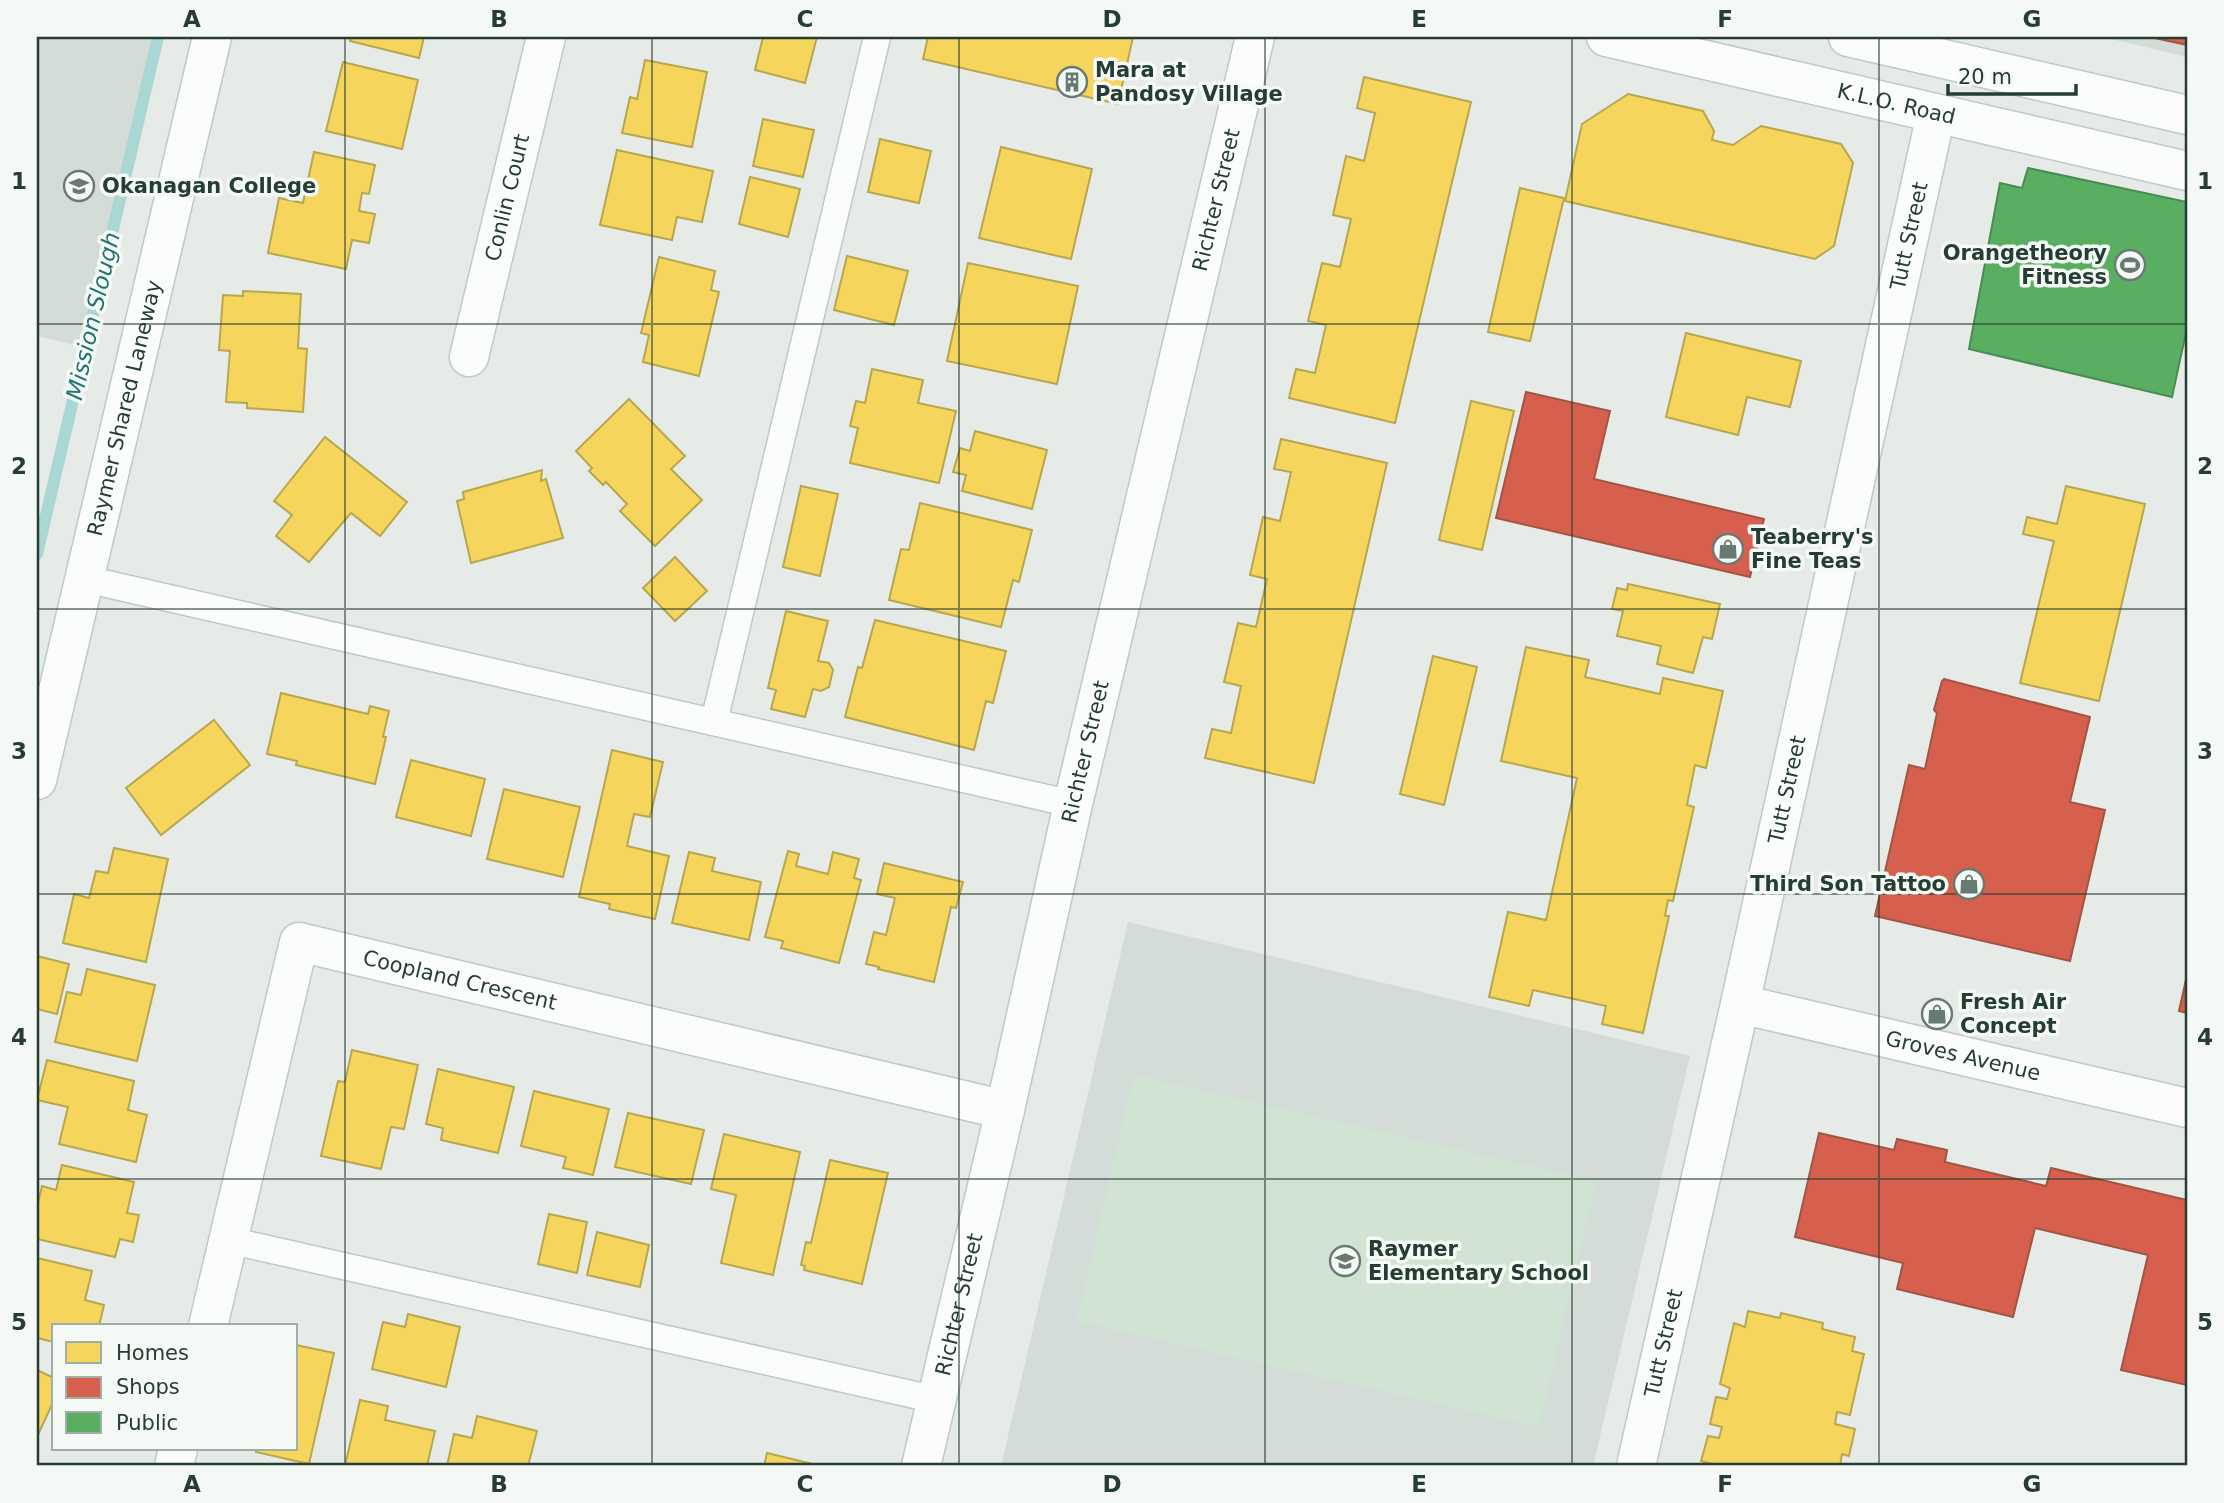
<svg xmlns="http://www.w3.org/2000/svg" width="2224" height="1503" viewBox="0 0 2224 1503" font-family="'DejaVu Sans',sans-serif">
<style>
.built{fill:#d4dcd7}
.green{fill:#d1e3d3}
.homes{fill:#f6d55c;stroke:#b7a74f;stroke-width:2}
.shops{fill:#d6604d;stroke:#a15645;stroke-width:2}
.public{fill:#5aae61;stroke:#4a8c53;stroke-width:2}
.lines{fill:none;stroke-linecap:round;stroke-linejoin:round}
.stream{stroke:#aad6d4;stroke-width:12}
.service-casing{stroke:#c3c8c5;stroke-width:29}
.minor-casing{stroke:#c3c8c5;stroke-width:41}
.tertiary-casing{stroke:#c3c8c5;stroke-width:41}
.secondary-casing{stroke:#c2c8c5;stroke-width:41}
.service{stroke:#fbfcfc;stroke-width:26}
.minor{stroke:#fbfcfc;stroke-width:38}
.tertiary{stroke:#fbfcfc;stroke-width:38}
.secondary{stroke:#fbfcfc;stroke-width:38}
.grid{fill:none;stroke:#253d32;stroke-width:2;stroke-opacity:0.55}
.labels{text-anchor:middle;stroke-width:7;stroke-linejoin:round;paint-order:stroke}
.poi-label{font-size:21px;font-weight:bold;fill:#253d32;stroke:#f4f9f6;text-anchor:start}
.street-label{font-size:21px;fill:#253d32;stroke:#f4f9f6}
.water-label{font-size:23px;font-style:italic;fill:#227574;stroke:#f4f9f6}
.neatline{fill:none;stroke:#253d32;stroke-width:2.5}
.grid-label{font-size:23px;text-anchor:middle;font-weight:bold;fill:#253d32}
</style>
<rect width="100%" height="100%" fill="#e6ebe8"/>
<g class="built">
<polygon points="37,37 155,37 84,347 37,336"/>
<polygon points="2103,37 2187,37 2187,57"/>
<polygon points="1128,922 1690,1056 1593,1466 1001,1466"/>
</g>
<polygon class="green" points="1134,1075 1596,1181 1539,1427 1077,1321"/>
<g class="homes">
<polygon points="351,37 424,37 419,58 350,41"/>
<polygon points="763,37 817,37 805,83 755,70"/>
<polygon points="928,37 1133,37 1118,104 923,59"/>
<polygon points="645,60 707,72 692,147 622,133 630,97 637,99"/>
<polygon points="343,62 418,80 402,149 326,131"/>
<polygon points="1364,77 1471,102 1395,423 1289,398 1296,369 1315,373 1326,325 1308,321 1322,263 1340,267 1351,219 1333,215 1346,156 1364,161 1375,113 1357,108"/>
<polygon points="1628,94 1703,111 1714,131 1712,140 1733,145 1761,126 1841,144 1853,163 1834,246 1815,259 1565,201 1582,124"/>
<polygon points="763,119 814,130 803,177 753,166"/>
<polygon points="880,139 931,151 919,203 868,192"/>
<polygon points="1001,147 1092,169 1071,259 979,238"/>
<polygon points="617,150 713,171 702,222 677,217 672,240 600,225"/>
<polygon points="314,152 375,165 369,194 362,193 359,211 375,214 369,243 352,240 346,269 268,253 279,198 303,203"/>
<polygon points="750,177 800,189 788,237 739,224"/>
<polygon points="1520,188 1564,198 1530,341 1488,332"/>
<polygon points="847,256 908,271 894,325 834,310"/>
<polygon points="659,257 715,271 711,290 719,292 699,376 643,362 649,335 641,333"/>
<polygon points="968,263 1078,286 1057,384 947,361"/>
<polygon points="243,291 301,294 298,348 307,349 303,412 247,408 247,403 226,402 230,351 219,350 223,295 243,296"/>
<polygon points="1686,333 1801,361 1790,407 1747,397 1738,435 1666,417"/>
<polygon points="872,369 923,380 918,403 956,411 939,483 850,463 858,428 850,426 856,401 865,403"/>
<polygon points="629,399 685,456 671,469 702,500 655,546 620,511 627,504 606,482 603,485 589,471 592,468 576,451"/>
<polygon points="1471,401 1514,411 1482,550 1439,540"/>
<polygon points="975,431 1047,450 1032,509 962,491 966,475 953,472 960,448 970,451"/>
<polygon points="325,437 407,502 380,536 351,513 309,562 276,536 292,515 274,501"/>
<polygon points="1281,439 1387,463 1314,783 1205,758 1212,729 1231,733 1241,686 1224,682 1238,623 1256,627 1267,579 1250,575 1263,517 1280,521 1291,472 1274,469"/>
<polygon points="542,470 541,481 546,479 563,538 471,563 457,501 464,499 463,492"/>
<polygon points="801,486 838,494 820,576 783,567"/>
<polygon points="2066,486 2145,504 2099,701 2020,683 2054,541 2023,534 2027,517 2057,524"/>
<polygon points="920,503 1032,530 1019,582 1013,580 1001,627 889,600 901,549 909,550"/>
<polygon points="675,557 707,591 675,621 643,588"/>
<polygon points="1628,584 1720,604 1712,639 1703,637 1693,673 1657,664 1661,646 1617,636 1623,611 1612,609 1617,588 1627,590"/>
<polygon points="786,611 828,621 818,661 829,663 833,670 829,687 821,691 813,689 805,717 771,709 776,690 768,688"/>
<polygon points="875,620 1006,651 993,703 986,701 974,750 845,717 858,667 862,668"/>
<polygon points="1526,647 1589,660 1585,677 1660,694 1663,678 1723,691 1706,768 1695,765 1687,805 1694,807 1673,901 1668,900 1665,916 1669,916 1643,1033 1602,1024 1606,1006 1533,990 1529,1006 1489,997 1508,912 1546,920 1577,778 1501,761"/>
<polygon points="1433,656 1477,667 1444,805 1400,794"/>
<polygon points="281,693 368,714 370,706 389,711 383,737 386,737 375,784 296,765 297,761 267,754"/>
<polygon points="214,720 250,765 161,835 126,788"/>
<polygon points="612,750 663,762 650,817 634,814 627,846 669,856 655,919 609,909 610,904 579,897"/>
<polygon points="411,760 485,779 471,836 396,817"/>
<polygon points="504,789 580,807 563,877 487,859"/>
<polygon points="114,848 168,859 146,962 63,943 74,894 89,898 96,871 108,873"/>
<polygon points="788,851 799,854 796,866 828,874 833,852 859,859 854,878 861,880 839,963 781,948 783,941 765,937"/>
<polygon points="689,852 715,858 712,871 761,882 749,940 672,923"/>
<polygon points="884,863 963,882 956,908 951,907 934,982 878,969 879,967 866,964 874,932 886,935 895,898 877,894"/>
<polygon points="37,956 69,964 57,1014 37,1009"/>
<polygon points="87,969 155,985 137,1061 55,1042 67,992 81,995"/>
<polygon points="352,1050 418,1065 404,1129 391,1127 381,1169 321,1156 338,1081 345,1082"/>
<polygon points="47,1060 134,1081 128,1110 147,1115 136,1162 59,1144 68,1107 37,1100"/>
<polygon points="438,1069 514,1087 498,1153 441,1140 443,1128 426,1124"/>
<polygon points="534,1091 609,1109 593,1175 563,1168 566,1157 521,1146"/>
<polygon points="628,1113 704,1130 691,1184 615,1167"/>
<polygon points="724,1134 800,1152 773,1275 721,1263 736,1195 711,1189"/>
<polygon points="830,1160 888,1173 862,1284 804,1270 805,1266 801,1265 806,1242 811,1243"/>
<polygon points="62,1165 134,1182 127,1213 139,1215 133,1242 120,1239 115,1257 37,1239 37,1207 42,1186 56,1190"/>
<polygon points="549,1214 587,1222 577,1273 538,1264"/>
<polygon points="597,1232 649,1245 640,1287 587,1275"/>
<polygon points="37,1258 92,1271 85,1300 104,1305 99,1326 54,1326 54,1342 37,1338"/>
<polygon points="1748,1311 1780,1318 1781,1313 1823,1323 1822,1329 1855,1337 1852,1351 1864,1354 1850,1415 1837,1412 1835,1424 1855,1429 1849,1456 1842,1454 1840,1466 1713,1466 1713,1464 1701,1461 1708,1436 1719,1438 1722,1427 1710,1424 1716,1397 1727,1399 1730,1388 1720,1384 1734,1323 1745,1327"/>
<polygon points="408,1314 460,1327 446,1387 372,1369 383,1322 405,1327"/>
<polygon points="296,1345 334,1353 309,1464 256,1452 256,1449 296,1449"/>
<polygon points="37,1370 54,1378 54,1400 37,1437"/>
<polygon points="360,1400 388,1406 385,1420 435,1431 427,1466 345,1466"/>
<polygon points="477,1416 537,1431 528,1466 447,1466 454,1434 472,1438"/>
<polygon points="767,1453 821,1466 764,1466"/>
</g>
<g class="shops">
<polygon points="2150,37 2187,37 2187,45"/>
<polygon points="1526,392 1610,411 1594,479 1764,519 1750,577 1496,518"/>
<polygon points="1944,679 2090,717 2070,802 2105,810 2070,961 1875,916 1909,765 1925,769 1937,713 1934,710 1942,681"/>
<polygon points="2187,975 2187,1013 2179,1011"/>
<polygon points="1819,1133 1894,1150 1897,1139 1947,1150 1945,1162 2046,1186 2051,1168 2187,1200 2187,1385 2121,1370 2148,1255 2035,1228 2013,1317 1897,1289 1903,1263 1795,1237"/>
</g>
<polygon class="public" points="2028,168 2187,202 2187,328 2172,397 1969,349 2000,183 2022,188"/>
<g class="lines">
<polyline class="stream" points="37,554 158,37"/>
<g class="service-casing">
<g id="service">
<polyline points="85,579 1073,804"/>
<polyline points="714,722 877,37"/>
<polyline points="228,1240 937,1400"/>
</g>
</g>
<g class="minor-casing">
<g id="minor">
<path id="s1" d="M469,357L546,37"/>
<path id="s2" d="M37,780L212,37"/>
<path id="s3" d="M1740,1004L2187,1108"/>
<path id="s4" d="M208,1326L299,942L1005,1110"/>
<polyline points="174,1466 178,1449"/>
<path id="s5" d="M1636,1466L1740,1004L1936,114"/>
</g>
</g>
<g class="tertiary-casing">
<g id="tertiary">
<path id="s6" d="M1606,37L2187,171"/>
<polyline points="1848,37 2187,115"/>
</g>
</g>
<g class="secondary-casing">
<g id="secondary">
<path id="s7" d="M921,1466L1005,1110L1073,804L1255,37"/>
</g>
</g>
<use href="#service" class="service"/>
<use href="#minor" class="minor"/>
<use href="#tertiary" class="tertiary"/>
<use href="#secondary" class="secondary"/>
</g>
<path class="grid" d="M345,37V1466M652,37V1466M959,37V1466M1265,37V1466M1572,37V1466M1879,37V1466M37,324H2187M37,609H2187M37,894H2187M37,1179H2187"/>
<defs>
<g id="building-ring" transform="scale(1.575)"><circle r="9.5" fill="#f4f9f6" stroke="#697a72" stroke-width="1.5"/><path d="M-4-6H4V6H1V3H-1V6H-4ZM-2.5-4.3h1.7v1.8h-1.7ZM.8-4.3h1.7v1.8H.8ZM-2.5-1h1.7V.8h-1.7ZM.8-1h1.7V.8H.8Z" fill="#697a72"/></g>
<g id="university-ring" transform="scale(1.575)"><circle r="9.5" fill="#f4f9f6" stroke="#697a72" stroke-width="1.5"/><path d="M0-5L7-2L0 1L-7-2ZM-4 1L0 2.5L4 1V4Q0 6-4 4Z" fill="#697a72"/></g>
<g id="stadium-ring" transform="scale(1.575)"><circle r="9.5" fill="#f4f9f6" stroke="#697a72" stroke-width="1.5"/><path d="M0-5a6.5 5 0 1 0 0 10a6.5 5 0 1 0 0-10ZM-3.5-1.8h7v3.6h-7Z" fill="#697a72"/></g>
<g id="shop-ring" transform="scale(1.575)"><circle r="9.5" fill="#f4f9f6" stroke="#697a72" stroke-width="1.5"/><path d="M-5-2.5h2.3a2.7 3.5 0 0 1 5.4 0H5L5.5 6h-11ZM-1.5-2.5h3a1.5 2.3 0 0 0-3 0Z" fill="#697a72"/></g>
<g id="school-ring" transform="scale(1.575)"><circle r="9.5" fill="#f4f9f6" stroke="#697a72" stroke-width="1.5"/><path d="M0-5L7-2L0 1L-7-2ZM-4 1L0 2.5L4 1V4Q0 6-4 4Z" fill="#697a72"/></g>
</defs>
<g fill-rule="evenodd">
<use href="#building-ring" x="1072" y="82"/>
<use href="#university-ring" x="79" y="186"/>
<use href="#stadium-ring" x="2130" y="265"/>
<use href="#shop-ring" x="1728" y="549"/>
<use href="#shop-ring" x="1969" y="884"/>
<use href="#shop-ring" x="1937" y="1014"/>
<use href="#school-ring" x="1345" y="1261"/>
</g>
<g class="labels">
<g class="poi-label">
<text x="1095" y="77">Mara at<tspan x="1095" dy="24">Pandosy Village</tspan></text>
<text x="102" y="193">Okanagan College</text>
<text x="2107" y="260" text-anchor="end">Orangetheory<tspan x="2107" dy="24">Fitness</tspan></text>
<text x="1751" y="544">Teaberry's<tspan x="1751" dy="24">Fine Teas</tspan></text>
<text x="1946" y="891" text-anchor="end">Third Son Tattoo</text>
<text x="1960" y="1009">Fresh Air<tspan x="1960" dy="24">Concept</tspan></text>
<text x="1368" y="1256">Raymer<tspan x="1368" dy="24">Elementary School</tspan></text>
</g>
<g class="street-label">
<text dy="7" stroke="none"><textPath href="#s6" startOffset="298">K.L.O. Road</textPath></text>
<text dy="7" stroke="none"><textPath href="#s1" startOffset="164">Conlin Court</textPath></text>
<text dy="7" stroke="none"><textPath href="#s7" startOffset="1300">Richter Street</textPath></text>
<text dy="7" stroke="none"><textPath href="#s5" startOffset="1260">Tutt Street</textPath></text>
<text dy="7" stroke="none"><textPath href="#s2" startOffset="382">Raymer Shared Laneway</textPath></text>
<text dy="7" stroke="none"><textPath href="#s7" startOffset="733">Richter Street</textPath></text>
<text dy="7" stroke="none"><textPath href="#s5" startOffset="693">Tutt Street</textPath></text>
<text dy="7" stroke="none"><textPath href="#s4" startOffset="560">Coopland Crescent</textPath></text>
<text dy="7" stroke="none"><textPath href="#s3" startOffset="229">Groves Avenue</textPath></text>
<text dy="7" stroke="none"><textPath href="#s7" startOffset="166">Richter Street</textPath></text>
<text dy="7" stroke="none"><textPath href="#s5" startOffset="126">Tutt Street</textPath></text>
</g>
<g class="water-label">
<text transform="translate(93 316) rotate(-77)" y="8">Mission Slough</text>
</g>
</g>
<rect width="2224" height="1503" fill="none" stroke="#f4f9f6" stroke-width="77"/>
<rect x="52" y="1324" width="245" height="126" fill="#f4f9f6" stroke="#a1aea8" stroke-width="2"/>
<rect x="66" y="1342" width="35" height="21" fill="#f6d55c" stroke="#a1aea8" stroke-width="2"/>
<text x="116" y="1360" font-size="21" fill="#253d32">Homes</text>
<rect x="66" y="1377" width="35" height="21" fill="#d6604d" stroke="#a1aea8" stroke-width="2"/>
<text x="116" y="1394" font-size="21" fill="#253d32">Shops</text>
<rect x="66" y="1412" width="35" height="21" fill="#5aae61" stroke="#a1aea8" stroke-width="2"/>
<text x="116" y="1430" font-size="21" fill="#253d32">Public</text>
<path d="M1948 84v10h128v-10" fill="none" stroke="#253d32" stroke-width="3.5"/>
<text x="1958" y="84" font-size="21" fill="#253d32" stroke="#f4f9f6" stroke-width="5" paint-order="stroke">20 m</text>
<rect x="38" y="38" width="2148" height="1426" class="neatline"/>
<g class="grid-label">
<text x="192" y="27">A</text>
<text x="499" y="27">B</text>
<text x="805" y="27">C</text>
<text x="1112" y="27">D</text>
<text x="1419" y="27">E</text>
<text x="1725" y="27">F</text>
<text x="2032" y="27">G</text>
<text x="19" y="189">1</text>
<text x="2205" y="189">1</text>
<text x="19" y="474">2</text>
<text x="2205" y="474">2</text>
<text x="19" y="759">3</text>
<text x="2205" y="759">3</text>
<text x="19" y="1045">4</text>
<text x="2205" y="1045">4</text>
<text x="19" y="1330">5</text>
<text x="2205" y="1330">5</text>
<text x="192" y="1492">A</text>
<text x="499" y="1492">B</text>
<text x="805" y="1492">C</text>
<text x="1112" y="1492">D</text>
<text x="1419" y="1492">E</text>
<text x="1725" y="1492">F</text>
<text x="2032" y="1492">G</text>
</g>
</svg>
